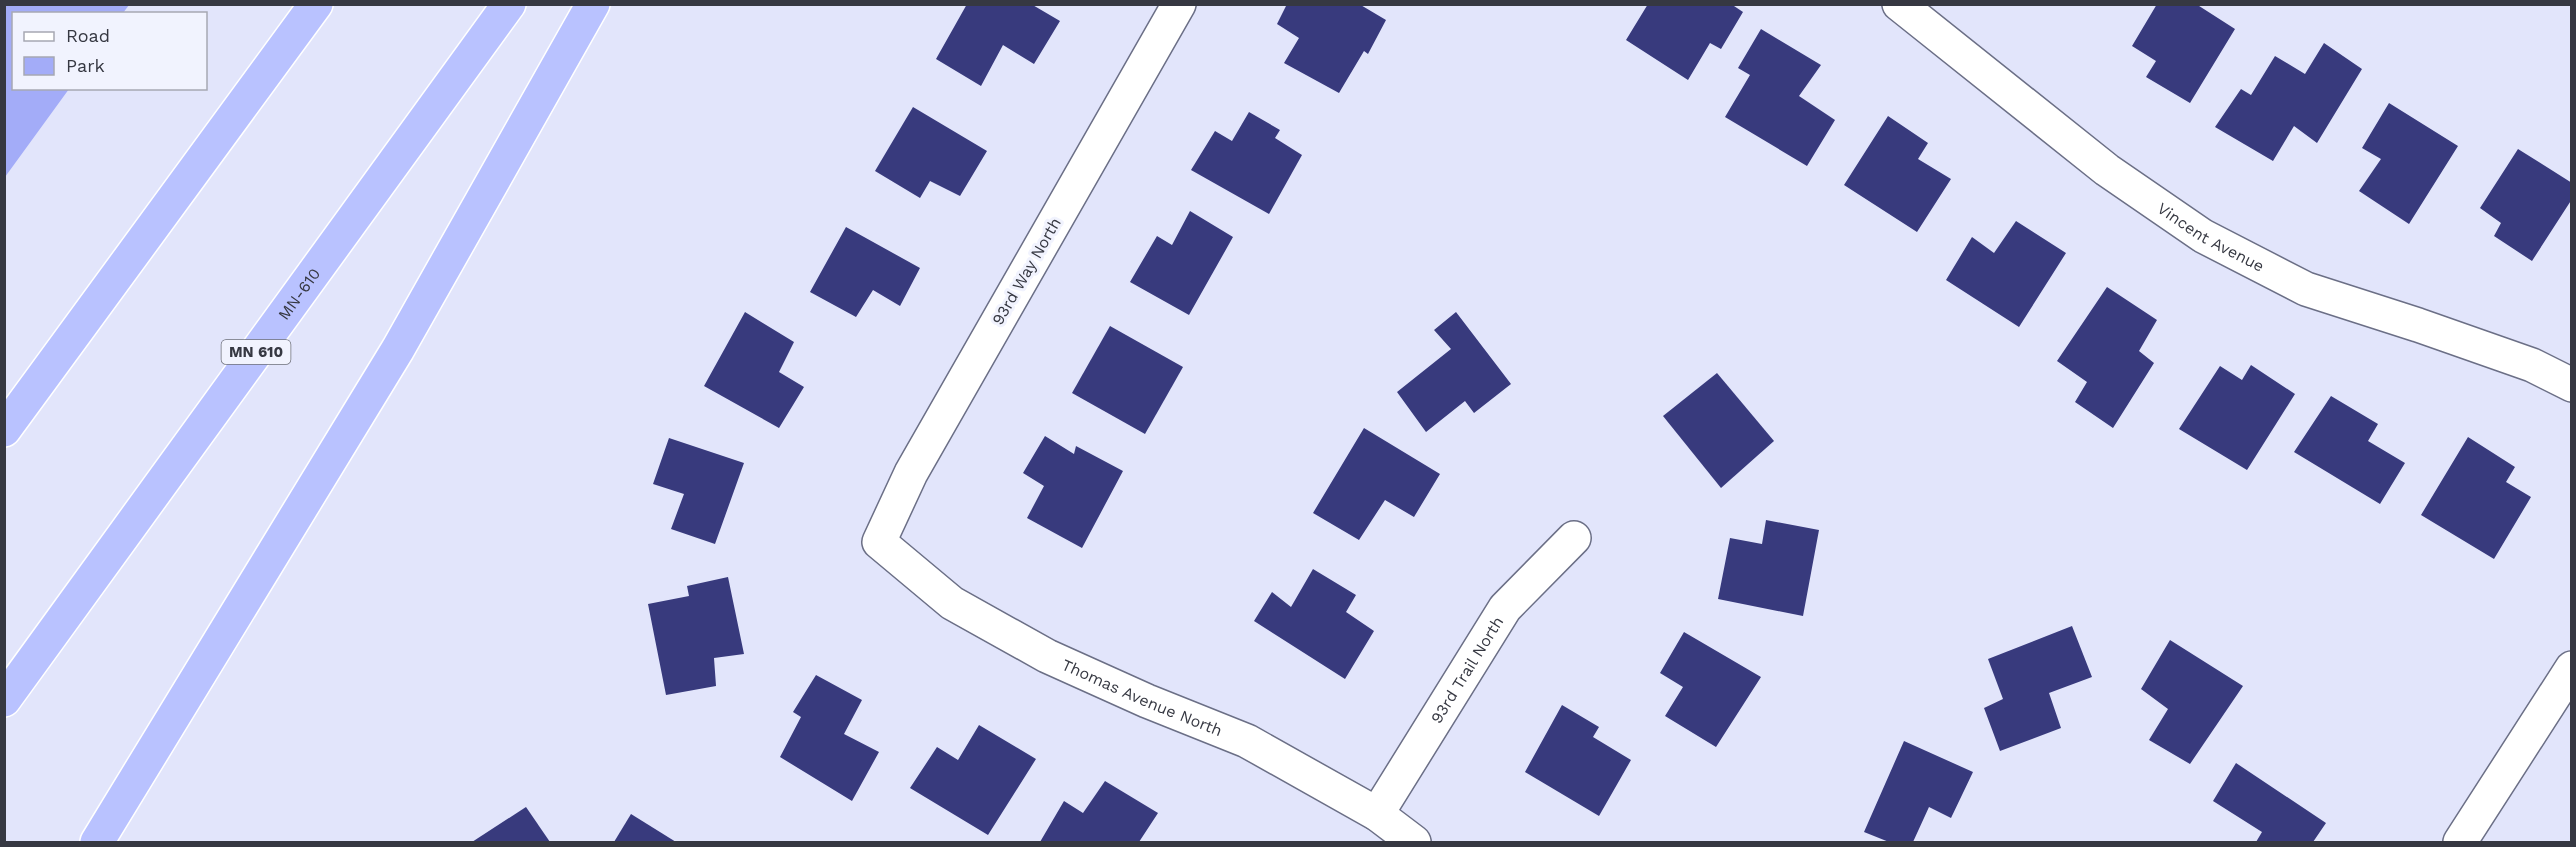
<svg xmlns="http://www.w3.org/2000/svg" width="2576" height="847" viewBox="0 0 2576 847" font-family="'Work Sans',sans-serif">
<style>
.green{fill:#a3acf8}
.building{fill:#383a7d}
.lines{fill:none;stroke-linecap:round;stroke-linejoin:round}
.minor-casing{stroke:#6b6f86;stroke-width:36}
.motorway-casing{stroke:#fff;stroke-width:36}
.minor{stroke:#fff;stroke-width:33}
.motorway{stroke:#b9c2ff;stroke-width:33}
.labels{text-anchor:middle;stroke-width:6;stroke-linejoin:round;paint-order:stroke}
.shield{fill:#f1f3fe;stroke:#6e707a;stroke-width:1.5}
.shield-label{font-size:15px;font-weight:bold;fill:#363842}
.street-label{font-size:16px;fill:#363842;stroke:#f1f3fe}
</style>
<rect width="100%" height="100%" fill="#e2e5fb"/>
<polygon class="green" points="5,4 129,5 123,13 14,14 14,88 69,89 5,177"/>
<g class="building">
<polygon points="967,4 1031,4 1060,21 1034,64 1003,45 981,86 936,59"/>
<polygon points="1287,4 1359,4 1386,20 1368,54 1364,51 1339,93 1284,63 1299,38 1277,24"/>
<polygon points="1648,4 1731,4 1743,12 1721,49 1710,43 1688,80 1626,40"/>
<polygon points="2157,4 2196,4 2235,29 2190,103 2146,77 2156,61 2132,46"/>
<polygon points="1761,29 1821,65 1799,96 1835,120 1807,166 1725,117 1750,75 1738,68"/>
<polygon points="2324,43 2362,69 2317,143 2294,126 2273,161 2215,127 2241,89 2251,95 2275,56 2305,74"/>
<polygon points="2389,103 2458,146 2409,224 2359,191 2381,159 2362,148"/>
<polygon points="913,107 987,151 960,196 930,181 920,198 875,171"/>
<polygon points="1249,112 1280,130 1275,138 1302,155 1269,214 1191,170 1215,131 1232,141"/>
<polygon points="1888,116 1928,143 1918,159 1951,179 1917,232 1844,185"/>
<polygon points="2518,149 2572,183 2572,199 2532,261 2494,236 2501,223 2480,208"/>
<polygon points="1190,211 1233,237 1189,315 1130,282 1157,236 1172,245"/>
<polygon points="2016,221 2066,253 2019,327 1946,280 1972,237 1994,253"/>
<polygon points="846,227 920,268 900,306 873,290 856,317 810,292"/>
<polygon points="2107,287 2157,320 2139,351 2154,363 2113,428 2075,402 2087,382 2057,361"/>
<polygon points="745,312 794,342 779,372 804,387 779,428 704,386"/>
<polygon points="1456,312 1511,384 1474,413 1465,401 1426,432 1397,392 1451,349 1434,330"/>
<polygon points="1110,326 1183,367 1145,434 1072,393"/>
<polygon points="2251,365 2295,394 2247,470 2179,429 2220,366 2242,380"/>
<polygon points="1717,373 1774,441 1721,488 1663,416"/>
<polygon points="2331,396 2378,424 2368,441 2405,463 2380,504 2294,452"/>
<polygon points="1364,428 1440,474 1414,517 1385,500 1359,540 1313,513"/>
<polygon points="1045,436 1074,454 1076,446 1123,471 1082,548 1027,518 1044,486 1023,473"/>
<polygon points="2468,437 2515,467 2506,482 2531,497 2494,559 2421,515"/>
<polygon points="669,438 744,463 715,544 671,529 684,494 653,484"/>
<polygon points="1766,520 1819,530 1803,616 1718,599 1730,538 1762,544"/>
<polygon points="1313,569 1356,595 1346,612 1374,631 1345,679 1254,621 1272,592 1291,607"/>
<polygon points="728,577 744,654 714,658 716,686 666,695 648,604 689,596 687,586"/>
<polygon points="2072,626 2092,677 2049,693 2061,728 2000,751 1984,708 2003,699 1988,659"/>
<polygon points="1684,632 1761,677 1716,747 1665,716 1683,687 1660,673"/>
<polygon points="2170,640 2243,686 2190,764 2149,740 2168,709 2141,689"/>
<polygon points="816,675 862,700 844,734 879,752 852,801 780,757 801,717 793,712"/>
<polygon points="1562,705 1599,727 1593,737 1631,760 1599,816 1525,772"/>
<polygon points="979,725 1036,759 988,835 910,788 937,747 958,760"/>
<polygon points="1904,741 1973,772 1951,818 1929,807 1913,842 1889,842 1864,832"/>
<polygon points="2236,763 2326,823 2313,842 2256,842 2262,832 2213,801"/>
<polygon points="1105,781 1158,813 1139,842 1040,842 1064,801 1083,813"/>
<polygon points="526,807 550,842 472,842"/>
<polygon points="631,814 676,842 614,842"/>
</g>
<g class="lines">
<g class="minor-casing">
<g id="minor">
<path id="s1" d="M1179,4L911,473L879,542L952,603L1047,656L1147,701L1247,741L1377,814L1414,842"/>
<path id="s2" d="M1899,4L2107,170L2203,236L2306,289L2418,325L2532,365L2572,385"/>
<path id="s3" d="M1377,814L1505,608L1574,538"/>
<polyline points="2460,842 2572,668"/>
</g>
</g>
<g class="motorway-casing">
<g id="motorway">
<polyline points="4,430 316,4"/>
<path id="s4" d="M4,700L509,4"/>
<polyline points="97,842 398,349 593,4"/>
</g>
</g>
<use href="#minor" class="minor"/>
<use href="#motorway" class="motorway"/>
</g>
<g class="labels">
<rect class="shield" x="221.5" y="340" width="69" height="24" rx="4.5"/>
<g class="shield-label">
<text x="256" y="357">MN 610</text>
</g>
<g class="street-label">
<text dy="6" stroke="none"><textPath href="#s2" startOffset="390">Vincent Avenue</textPath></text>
<text transform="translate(1026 271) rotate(-60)" y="6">93rd Way North</text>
<text dy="6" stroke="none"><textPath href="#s4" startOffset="502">MN-610</textPath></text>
<text dy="6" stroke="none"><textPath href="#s3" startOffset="170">93rd Trail North</textPath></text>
<text dy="6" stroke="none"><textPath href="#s1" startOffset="924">Thomas Avenue North</textPath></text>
</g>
</g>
<rect width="2576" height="847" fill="none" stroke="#363842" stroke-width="12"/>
<rect x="12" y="12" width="195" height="78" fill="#f1f3fe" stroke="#a6a8b3" stroke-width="1.5"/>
<rect x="24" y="32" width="30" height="9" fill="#ffffff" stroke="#a6a8b3" stroke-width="1.5"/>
<text x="66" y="42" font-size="18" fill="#363842">Road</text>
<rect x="24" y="57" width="30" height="18" fill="#a3acf8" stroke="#a6a8b3" stroke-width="1.5"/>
<text x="66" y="72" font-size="18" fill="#363842">Park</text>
</svg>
